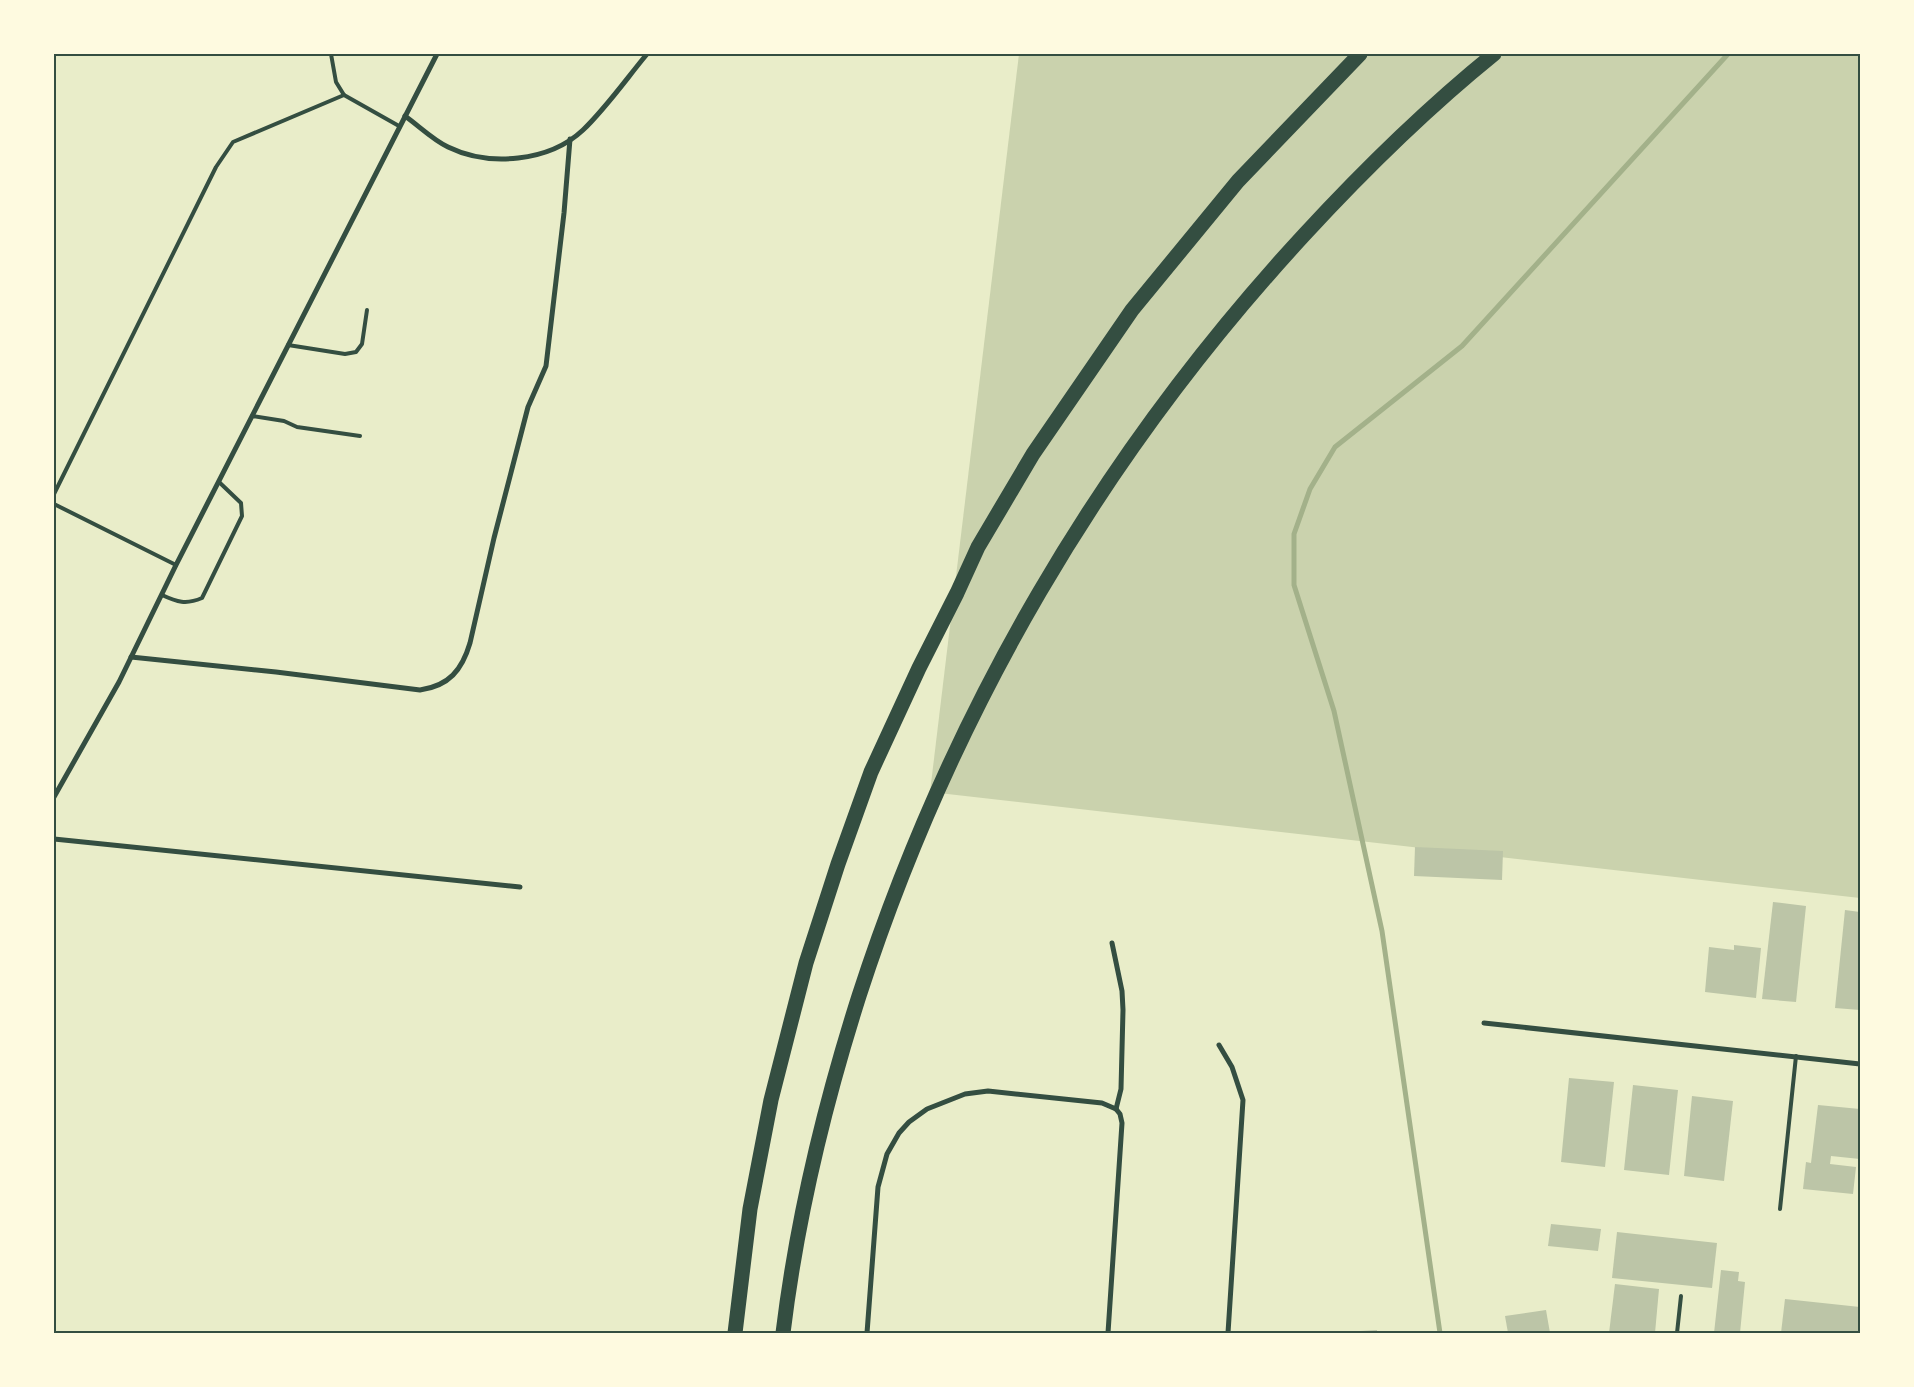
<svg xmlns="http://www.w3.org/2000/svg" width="1914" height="1387" viewBox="0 0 1914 1387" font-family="'Varela Round',sans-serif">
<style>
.green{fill:#cad2ad}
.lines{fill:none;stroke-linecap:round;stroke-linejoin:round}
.stream{stroke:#a3b18a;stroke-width:5}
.building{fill:#bcc5a7}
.service{stroke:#344e41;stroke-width:4}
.minor{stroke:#344e41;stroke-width:5}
.motorway{stroke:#344e41;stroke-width:15}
.neatline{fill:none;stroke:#344e41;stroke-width:2}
</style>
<rect width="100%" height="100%" fill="#e9edc9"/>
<polygon class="green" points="1019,54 1860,54 1860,898 930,792"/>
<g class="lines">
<polyline class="stream" points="1440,1333 1382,931 1334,711 1294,585 1294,534 1310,489 1335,447 1462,346 1728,54"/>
</g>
<g class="building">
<polygon points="1415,847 1503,851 1502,880 1414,876"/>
<polygon points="1773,902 1806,906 1796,1002 1762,999"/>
<polygon points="1845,910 1860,912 1860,1010 1835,1008"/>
<polygon points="1734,945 1761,948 1756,998 1705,992 1709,947 1734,950"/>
<polygon points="1569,1078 1614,1082 1605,1167 1561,1162"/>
<polygon points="1633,1085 1678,1090 1669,1175 1624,1170"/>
<polygon points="1692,1096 1733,1101 1724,1181 1684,1176"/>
<polygon points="1818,1105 1860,1109 1860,1159 1831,1156 1830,1164 1856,1167 1853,1194 1803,1189 1806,1162 1811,1163"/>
<polygon points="1551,1224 1601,1229 1598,1251 1548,1246"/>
<polygon points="1617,1232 1717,1243 1712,1288 1612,1278"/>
<polygon points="1721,1270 1739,1272 1738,1281 1745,1282 1740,1333 1714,1333"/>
<polygon points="1615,1284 1659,1289 1655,1333 1609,1333"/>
<polygon points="1785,1299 1860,1307 1860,1333 1781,1333"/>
<polygon points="1546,1310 1550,1333 1508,1333 1505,1316"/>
<polygon points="1377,1330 1377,1333 1345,1333 1345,1332"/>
</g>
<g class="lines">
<g class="service">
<polyline points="331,54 336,82 344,95 399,126"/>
<polyline points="288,345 345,354 356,352 362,344 367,310"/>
<polyline points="252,416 284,421 297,427 360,436"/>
<polyline points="54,494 216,167 233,142 344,95"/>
<polyline points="54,504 176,565"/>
<path d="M162,595C177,602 186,605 202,598L242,516L241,503L219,482"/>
<polyline points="1780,1209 1796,1056"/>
<polyline points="1677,1333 1681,1296"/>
</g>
<g class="minor">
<path d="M405,116C419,126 433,140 448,147C489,167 549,162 583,130C606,108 627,78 647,54"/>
<path d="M131,657L276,672L420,690C449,686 462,670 470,643L494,538L528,407L546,366L564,213L570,139"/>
<polyline points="54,797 119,682 176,565 437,54"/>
<polyline points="54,839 520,887"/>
<polyline points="1112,943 1122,991 1123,1010 1121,1089 1116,1109"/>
<polyline points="1484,1023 1860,1064"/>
<polyline points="1219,1045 1232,1067 1243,1100 1228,1333"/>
<polyline points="867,1333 878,1187 887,1154 899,1133 909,1122 927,1109 965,1094 988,1091 1102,1103 1116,1109"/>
<polyline points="1108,1333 1122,1123 1120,1114 1116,1109"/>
</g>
<g class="motorway">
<polyline points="735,1333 750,1209 771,1100 806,963 838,864 871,772 919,668 957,593 978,547 1033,454 1132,310 1238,181 1360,54"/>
<path d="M783,1333C797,1218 824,1106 859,996C951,712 1101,455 1304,235C1363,171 1426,109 1494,54"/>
</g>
</g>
<rect width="1914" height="1387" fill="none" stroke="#fefae0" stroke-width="110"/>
<rect x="55" y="55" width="1804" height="1277" class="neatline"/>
</svg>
